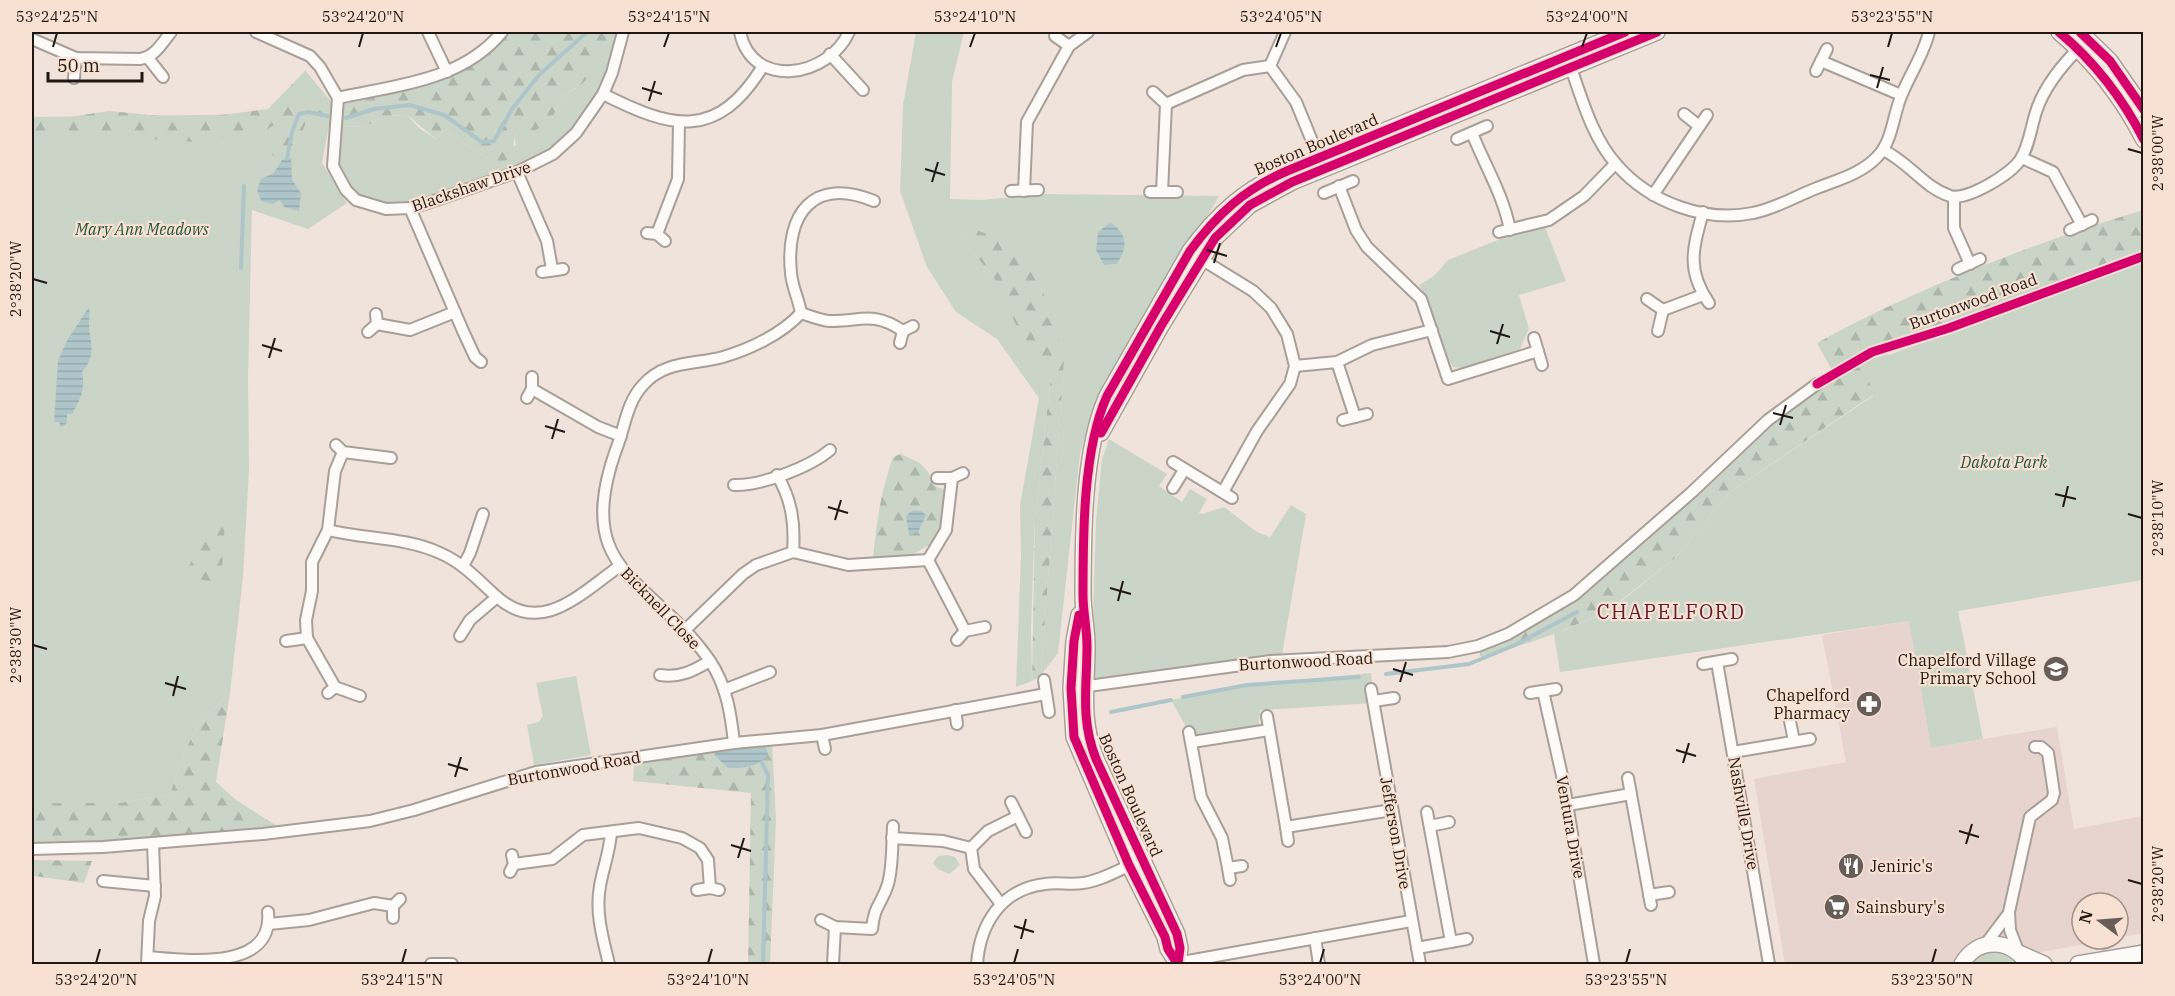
<svg xmlns="http://www.w3.org/2000/svg" width="2175" height="996" viewBox="0 0 2175 996" font-family="'IBM Plex Serif',serif">
<style>
.commercial{fill:#e8d4ce}
.green{fill:#cad5c8}
.forest{fill:url(#forest-firs)}
.water{fill:url(#water-rules)}
.lines{fill:none;stroke-linecap:round;stroke-linejoin:round}
.stream{stroke:#aec6ca;stroke-width:4}
.street-casing{stroke:#a89f99;stroke-width:14}
.secondary-casing{stroke:#a89f99;stroke-width:18}
.street{stroke:#fdfbfa;stroke-width:10}
.secondary{stroke:#fdfbfa;stroke-width:15}
.cycleway-casing{stroke:#f8e1d3;stroke-width:13}
.cycleway{stroke:#d6006c;stroke-width:9}
.ticks{fill:none;stroke:#1f1712;stroke-width:2}
.labels{text-anchor:middle;stroke-width:4.5;stroke-linejoin:round;paint-order:stroke}
.street-label{font-size:16px;fill:#1f1712;stroke:#f8e1d3}
.park-label{font-size:16px;font-style:italic;fill:#20573c;stroke:#f8e1d3}
.poi-label{font-size:16px;fill:#1f1712;stroke:#f8e1d3;text-anchor:end}
.quarter-label{font-size:20px;letter-spacing:1.5px;fill:#611c30;stroke:#f8e1d3}
.neatline{fill:none;stroke:#1f1712;stroke-width:2}
.ticks-label{font-size:15px;text-anchor:middle;fill:#1f1712}
</style>
<defs>
<pattern id="forest-firs" width="22" height="20" patternUnits="userSpaceOnUse" patternTransform="scale(1.5)"><rect width="22" height="20" fill="#cad5c8"/><path d="M5 1l3.5 6h-7zM16 11l3.5 6h-7z" fill="#adb6ab"/></pattern>
<pattern id="water-rules" width="6" height="5" patternUnits="userSpaceOnUse" patternTransform="scale(1.5)"><rect width="6" height="5" fill="#aec6ca"/><path d="M0 2.5h6" fill="none" stroke="#95a9ac"/></pattern>
</defs>
<rect width="100%" height="100%" fill="#f0e3db"/>
<polygon class="commercial" points="1909,621 1931,748 2057,727 2074,829 2143,816 2143,933 2118,938 2118,903 2082,903 2082,939 2111,939 1978,964 1785,964 1754,779 1846,762 1822,635"/>
<g class="green">
<polygon points="616,32 624,32 612,73 576,133 517,172 410,208 371,206 346,190 333,166 335,132 343,126 365,127 383,116 407,115 419,128 436,139 443,130 489,159 516,145 514,136 522,127 552,118 564,94 576,89 598,50 614,37"/>
<polygon points="916,32 964,32 952,82 950,199 981,200 1043,194 1219,196 1092,412 1080,454 1058,653 1041,675 1064,362 1018,245 949,222 994,278 1051,378 1035,516 1031,630 1032,681 1016,687 1021,556 1020,506 1039,398 997,339 956,312 927,267 900,191 903,105"/>
<path d="M305,70L333,104L322,163L347,203L308,229L252,210L248,378L249,468L243,577L230,693C191,728 185,747 170,795L119,803H32V117L276,114Z"/>
<path d="M1543,222L1566,281L1519,295L1529,329L1519,351L1464,368L1453,367C1437,342 1435,310 1419,285L1434,276L1448,260Z"/>
<polygon points="2143,261 2143,580 1958,611 1983,739 1931,748 1909,621 1560,672 1554,634 1534,641 1530,622 1555,607 1562,631 1608,612 1675,558 1730,492 1873,396 1861,357 1886,347 1889,355"/>
<polygon points="1109,439 1167,474 1159,486 1182,502 1190,489 1207,499 1199,513 1202,514 1224,507 1257,532 1270,537 1291,505 1306,514 1282,655 1091,679 1096,521 1102,459"/>
<polygon points="1371,673 1374,703 1260,710 1258,731 1193,739 1171,700 1247,685"/>
<polygon points="576,676 591,755 534,765 527,725 539,722 543,716 536,683"/>
<polygon points="947,855 955,857 960,865 949,874 938,869 933,863 938,856"/>
<polygon points="1997,951 2006,953 2018,964 1972,964 1979,956"/>
</g>
<g class="forest">
<path d="M501,32H616L614,37L598,50C599,71 583,87 564,94L552,118L535,131L522,127L514,136L513,154L503,163L489,159L443,130L436,139L407,115L383,116L365,127L343,126L335,132L338,98L462,61Z"/>
<polygon points="302,74 307,76 294,101 298,106 305,101 323,113 321,125 306,122 294,156 284,155 278,160 272,154 286,124 279,121 260,135 245,134 195,142 57,132 47,135 32,134 32,118 56,119 109,111 192,119 268,109"/>
<path d="M2143,210V256L1862,358L1873,395L1730,492L1675,558L1605,613L1561,631L1555,607L1768,420L1841,371L1834,374L1817,343C1917,288 2034,243 2143,210Z"/>
<polygon points="948,221 1018,244 1053,312 1064,362 1041,675 1032,681 1035,516 1051,378 1016,325 994,278"/>
<path d="M901,454L920,463L929,473L933,485L947,491L942,524L931,544L910,556L873,559C877,520 880,495 893,457Z"/>
<polygon points="225,523 221,584 198,579 189,566 202,542 206,526"/>
<polygon points="1530,622 1534,641 1481,658 1478,646"/>
<path d="M230,693L216,782L236,800L277,826L127,841L32,844V803H119L170,795C185,747 191,728 230,693Z"/>
<polygon points="772,739 776,822 770,964 748,964 751,793 633,781 635,756"/>
<polygon points="32,860 92,861 84,883 34,876 32,880"/>
</g>
<g class="water">
<polygon points="291,158 292,180 301,193 299,211 284,207 280,200 273,204 261,201 257,190 261,179 274,173 282,160"/>
<path d="M1110,223C1127,232 1129,249 1116,264L1104,265L1096,250L1098,232Z"/>
<path d="M89,307C90,314 89,320 89,327C91,345 96,356 82,372C86,388 79,403 72,414H67V423L61,427L59,422H54L58,360L68,339Z"/>
<polygon points="913,510 921,511 926,515 918,532 909,535 906,516"/>
<path d="M756,743L766,748L768,754C757,768 745,768 728,768L714,755L721,746Z"/>
</g>
<g class="lines">
<g class="stream">
<polyline points="346,118 374,109 410,105 444,115 482,142 494,141 512,109 539,75 587,32"/>
<polyline points="287,159 292,132 299,114 309,112 327,116"/>
<polyline points="241,268 244,186"/>
<polyline points="1386,674 1469,664 1515,645 1577,612"/>
<polyline points="1183,697 1247,685 1359,677"/>
<polyline points="1111,712 1171,700"/>
<polyline points="762,763 768,775 763,964"/>
</g>
<g class="street-casing">
<g id="street">
<polyline points="256,32 310,56 320,67 338,98 333,166 346,190 356,200 386,209 410,208 428,203 517,172 553,154 576,133 603,94 612,73 623,32"/>
<polyline points="428,32 447,72"/>
<path d="M740,32C752,91 829,77 849,32"/>
<polyline points="1055,36 1069,46"/>
<path d="M32,39L76,58L140,59C155,57 162,43 171,32"/>
<polyline points="830,54 863,90"/>
<polyline points="148,58 163,77"/>
<polyline points="1821,61 1901,95"/>
<path d="M1569,62C1581,96 1592,138 1617,165C1649,202 1705,223 1753,213C1775,209 1796,196 1817,188C1837,180 1861,174 1877,157C1893,141 1893,114 1902,94C1911,72 1924,54 1929,32"/>
<polyline points="1270,66 1285,32"/>
<polyline points="1816,71 1827,49"/>
<polyline points="74,78 76,58"/>
<polyline points="1153,92 1166,104 1162,192"/>
<path d="M603,94C672,129 717,141 763,66"/>
<path d="M338,98C396,85 462,81 502,32"/>
<polyline points="1166,104 1243,70 1270,66 1296,102 1321,163"/>
<polyline points="1684,114 1699,126"/>
<path d="M1472,133C1485,166 1503,194 1510,230"/>
<polyline points="1457,139 1487,126"/>
<path d="M1883,150C1909,162 1923,187 1950,196C1967,201 2011,174 2020,160C2029,147 2031,127 2036,112C2044,86 2063,64 2082,45"/>
<polyline points="2022,158 2053,172 2082,225"/>
<polyline points="517,172 547,241 552,269"/>
<polyline points="1339,186 1356,230 1367,247 1421,299 1448,379 1538,351"/>
<polyline points="1011,191 1038,190"/>
<polyline points="1024,191 1027,122 1069,46 1088,32"/>
<polyline points="1150,192 1177,192"/>
<polyline points="1324,193 1353,181"/>
<polyline points="1653,195 1707,115"/>
<polyline points="1954,197 1954,228 1970,264"/>
<path d="M874,201C813,176 785,214 791,273C792,287 799,300 801,313C810,316 820,320 829,321C860,322 872,310 903,331"/>
<polyline points="410,208 463,331 475,357 481,362"/>
<path d="M1703,212C1693,248 1686,270 1709,303"/>
<polyline points="2070,230 2092,220"/>
<polyline points="1499,232 1549,220 1584,196 1615,164"/>
<polyline points="647,233 657,234 665,241"/>
<polyline points="657,234 678,179 679,123"/>
<polyline points="1198,257 1253,291 1271,308 1287,334 1295,366 1290,384 1257,431 1223,492"/>
<polyline points="1958,269 1980,259"/>
<polyline points="542,272 563,269"/>
<polyline points="1647,299 1663,310 1658,331"/>
<polyline points="1663,310 1703,295"/>
<polyline points="377,324 410,330 455,312"/>
<polyline points="368,332 377,324 376,314"/>
<polyline points="1534,338 1542,365"/>
<polyline points="900,343 903,331 913,326"/>
<polyline points="1337,362 1355,417"/>
<polyline points="1295,366 1337,362 1372,345 1432,330"/>
<polyline points="532,389 598,427 621,436"/>
<polyline points="527,398 532,389 532,377"/>
<polyline points="1343,420 1367,414"/>
<polyline points="336,445 343,452 391,458"/>
<polyline points="1173,462 1232,498"/>
<path d="M777,475C792,500 795,524 793,552"/>
<polyline points="937,478 952,478 963,473"/>
<polyline points="952,478 946,530 928,560 965,631"/>
<path d="M734,485C761,486 810,467 830,450"/>
<polyline points="1173,488 1184,470"/>
<path d="M328,530C364,539 405,537 440,553C463,563 478,580 497,597C542,637 582,592 620,566"/>
<polyline points="463,566 470,553 483,514"/>
<polyline points="684,631 743,574 756,565 793,552 848,565 928,560"/>
<polyline points="460,636 470,620 497,597"/>
<polyline points="307,638 306,620 312,591 312,562 328,530 335,471 343,452"/>
<polyline points="957,640 965,631 985,627"/>
<polyline points="286,641 307,638 335,687"/>
<polyline points="1717,662 1769,964"/>
<polyline points="1703,664 1732,659"/>
<path d="M660,675C680,678 693,671 710,661"/>
<polyline points="1044,680 1049,712"/>
<polyline points="1081,687 1271,661 1448,652 1478,646 1508,634 1574,595 1692,492 1768,420 1817,384"/>
<polyline points="1371,689 1420,964"/>
<polyline points="724,690 770,672"/>
<polyline points="1543,691 1563,780 1594,964"/>
<polyline points="328,693 335,687 360,696"/>
<polyline points="1530,693 1556,689"/>
<polyline points="1374,701 1394,698"/>
<polyline points="955,710 957,724"/>
<polyline points="1267,716 1286,827 1392,810"/>
<polyline points="1790,721 1794,741"/>
<polyline points="1189,732 1201,797 1222,838 1228,868"/>
<polyline points="822,735 825,749"/>
<polyline points="1192,742 1269,730"/>
<path d="M734,743C731,715 727,686 710,661C652,577 570,575 617,447C625,426 627,402 643,385C665,360 694,365 723,357C750,349 782,334 801,313"/>
<polyline points="1733,752 1810,739"/>
<polyline points="1628,778 1651,905"/>
<polyline points="1011,802 1026,832"/>
<polyline points="1568,805 1631,794"/>
<polyline points="1427,812 1451,942"/>
<polyline points="1430,826 1449,822"/>
<polyline points="1286,827 1288,841"/>
<polyline points="892,838 943,841 971,848 974,869 1001,904"/>
<polyline points="971,848 988,831 1018,816"/>
<polyline points="32,849 103,847 263,834 370,821 414,810 536,772 734,743 822,735 1046,694"/>
<polyline points="514,864 552,859 583,835 639,828 682,838 700,848 708,860 710,888"/>
<polyline points="510,872 514,864 512,855"/>
<polyline points="1230,880 1228,868 1242,866"/>
<polyline points="103,881 155,886"/>
<polyline points="697,890 710,888 719,890"/>
<polyline points="1649,895 1669,892"/>
<polyline points="393,918 393,906 400,899"/>
<path d="M821,920L835,927L872,929C874,905 882,904 888,884C893,866 892,844 893,826"/>
<polyline points="269,924 309,920 374,903 393,906"/>
<polyline points="1315,938 1319,964"/>
<polyline points="1985,945 2009,913"/>
<polyline points="1417,948 1467,939"/>
<polyline points="2018,951 2010,930 2009,912 2030,817 2052,800 2054,793 2048,753 2041,747 2035,747"/>
<path d="M148,957C186,960 274,972 268,912"/>
<polyline points="1177,963 1411,921"/>
<polyline points="147,964 149,921 155,896 153,843"/>
<polyline points="431,964 452,964"/>
<path d="M609,964C603,939 595,913 600,886C603,868 610,851 611,832"/>
<polyline points="833,964 835,927"/>
<path d="M977,964C980,923 1002,889 1045,884C1058,882 1070,885 1083,883C1100,881 1119,870 1135,863"/>
</g>
</g>
<g class="secondary-casing">
<g id="secondary">
<path d="M2059,32C2096,63 2122,97 2144,140"/>
<polyline points="2080,32 2110,61 2144,110"/>
<polyline points="1101,433 1161,326 1215,238 1250,205 1292,182 1657,32"/>
<polyline points="1079,615 1074,641 1071,688 1074,737 1129,865 1165,937 1168,949 1177,963"/>
<polyline points="2019,953 2044,964"/>
<path d="M1178,964L1180,948L1177,934L1096,759C1080,718 1087,687 1087,646C1087,629 1083,612 1083,595C1083,536 1083,449 1107,396L1190,251C1217,214 1245,189 1287,171L1625,32"/>
<path d="M1962,964C1977,937 2012,938 2027,964"/>
<polyline points="2078,964 2144,953"/>
</g>
</g>
<use href="#street" class="street"/>
<use href="#secondary" class="secondary"/>
<g class="cycleway-casing">
<g id="cycleway">
<path d="M2059,32C2096,63 2122,97 2144,140"/>
<polyline points="2080,32 2110,61 2144,110"/>
<polyline points="1817,384 1872,352 1949,328 2144,256"/>
<polyline points="1101,433 1161,326 1215,238 1250,205 1292,182 1657,32"/>
<polyline points="1079,615 1074,641 1071,688 1074,737 1129,865 1165,937 1168,949 1177,963"/>
<path d="M1178,964L1180,948L1177,934L1096,759C1080,718 1087,687 1087,646C1087,629 1083,612 1083,595C1083,536 1083,449 1107,396L1190,251C1217,214 1245,189 1287,171L1625,32"/>
</g>
</g>
<use href="#cycleway" class="cycleway"/>
</g>
<path class="ticks" d="M53,47L57,33M359,47L363,33M664,47L669,33M970,47L975,33M1276,47L1281,33M1582,47L1587,33M1888,47L1892,33M1870,75L1890,80M642,88L662,94M1877,88L1883,67M649,101L655,81M2128,149L2142,153M925,169L945,175M932,182L938,162M1207,250L1227,256M1214,263L1220,243M33,279L47,283M1490,331L1510,337M1497,344L1503,324M262,345L282,351M269,358L275,338M1773,413L1793,418M1780,425L1786,405M545,426L565,432M552,439L558,419M2055,494L2076,499M828,507L848,513M2063,507L2068,486M2128,514L2142,518M835,520L841,500M1110,588L1131,594M1118,601L1123,581M33,645L47,649M1393,669L1413,675M1400,682L1406,662M165,683L186,689M173,696L178,676M1676,750L1696,756M1683,763L1689,743M448,764L468,770M455,777L461,757M1959,831L1979,837M1966,844L1972,824M731,845L751,851M738,858L744,838M2128,880L2142,884M1014,926L1034,932M1021,939L1026,919M96,963L100,949M402,963L406,949M708,963L712,949M1014,963L1018,949M1320,963L1324,949M1626,963L1630,949M1932,963L1936,949"/>
<defs>
<g id="school-disc" transform="scale(1.35)"><circle r="9.5" fill="#685e58" stroke="#f8e1d3"/><path d="M0-5L7-2L0 1L-7-2ZM-4 1L0 2.5L4 1V4Q0 6-4 4Z" fill="#fff"/></g>
<g id="pharmacy-disc" transform="scale(1.35)"><circle r="9.5" fill="#685e58" stroke="#f8e1d3"/><path d="M-2-6h4v4h4v4h-4v4h-4v-4h-4v-4h4Z" fill="#fff"/></g>
<g id="restaurant-disc" transform="scale(1.35)"><circle r="9.5" fill="#685e58" stroke="#f8e1d3"/><path d="M-5-6h1v4h1v-4h1v4h1v-4h1v5L-1.5 .5V6h-2V.5L-5-1ZM5-6V6H3V1.5H1.5Q1.5-4 5-6Z" fill="#fff"/></g>
<g id="supermarket-disc" transform="scale(1.35)"><circle r="9.5" fill="#685e58" stroke="#f8e1d3"/><path d="M-6-5.5h2.5l.6 2H6L4.5 2H-2.5L-4.4-4H-6ZM-1.5 3.2a1.3 1.3 0 1 0 .1 0ZM3 3.2a1.3 1.3 0 1 0 .1 0Z" fill="#fff"/></g>
</defs>
<g fill-rule="evenodd">
<use href="#school-disc" x="2056" y="669"/>
<use href="#pharmacy-disc" x="1869" y="704"/>
<use href="#restaurant-disc" x="1851" y="866"/>
<use href="#supermarket-disc" x="1837" y="907"/>
</g>
<g class="labels">
<g class="street-label">
<text transform="translate(1316 144) rotate(-23)" y="6">Boston Boulevard</text>
<text transform="translate(471 186) rotate(-19)" y="6">Blackshaw Drive</text>
<text transform="translate(1973 301) rotate(-20)" y="6">Burtonwood Road</text>
<text transform="translate(661 608) rotate(46)" y="6">Bicknell Close</text>
<text transform="translate(1306 661) rotate(-3)" y="6">Burtonwood Road</text>
<text transform="translate(574 768) rotate(-10)" y="6">Burtonwood Road</text>
<text transform="translate(1131 795) rotate(66)" y="6">Boston Boulevard</text>
<text transform="translate(1744 813) rotate(80)" y="6">Nashville Drive</text>
<text transform="translate(1571 827) rotate(80)" y="6">Ventura Drive</text>
<text transform="translate(1396 833) rotate(80)" y="6">Jefferson Drive</text>
</g>
<g class="park-label">
<text x="142" y="235">Mary Ann Meadows</text>
<text x="2004" y="468">Dakota Park</text>
</g>
<g class="poi-label">
<text x="2036" y="666">Chapelford Village<tspan x="2036" dy="18">Primary School</tspan></text>
<text x="1850" y="701">Chapelford<tspan x="1850" dy="18">Pharmacy</tspan></text>
<text x="1870" y="872" text-anchor="start">Jeniric's</text>
<text x="1856" y="913" text-anchor="start">Sainsbury's</text>
</g>
<g class="quarter-label">
<text x="1671" y="619">CHAPELFORD</text>
</g>
</g>
<rect width="2175" height="996" fill="none" stroke="#f8e1d3" stroke-width="66"/>
<g transform="translate(2100 921) rotate(286)"><circle r="28" fill="#f8e1d3" stroke="#a19086" stroke-width="1.5"/>
<path d="M0-4.5L10 22L0 15L-10 22Z" fill="#685e58"/>
<text y="-9" font-size="16" font-weight="bold" text-anchor="middle" fill="#1f1712">N</text>
</g>
<path d="M48 72v9h94v-9" fill="none" stroke="#1f1712" stroke-width="3"/>
<text x="57" y="72" font-size="18" fill="#1f1712" stroke="#f8e1d3" stroke-width="4.5" paint-order="stroke">50 m</text>
<rect x="33" y="33" width="2109" height="930" class="neatline"/>
<g class="ticks-label">
<text x="57" y="22">53°24'25"N</text>
<text x="363" y="22">53°24'20"N</text>
<text x="669" y="22">53°24'15"N</text>
<text x="975" y="22">53°24'10"N</text>
<text x="1281" y="22">53°24'05"N</text>
<text x="1587" y="22">53°24'00"N</text>
<text x="1892" y="22">53°23'55"N</text>
<text transform="translate(2158 153) rotate(-90)" y="5">2°38'00"W</text>
<text transform="translate(16 279) rotate(-90)" y="5">2°38'20"W</text>
<text transform="translate(2158 518) rotate(-90)" y="5">2°38'10"W</text>
<text transform="translate(16 645) rotate(-90)" y="5">2°38'30"W</text>
<text transform="translate(2158 884) rotate(-90)" y="5">2°38'20"W</text>
<text x="96" y="985">53°24'20"N</text>
<text x="402" y="985">53°24'15"N</text>
<text x="708" y="985">53°24'10"N</text>
<text x="1014" y="985">53°24'05"N</text>
<text x="1320" y="985">53°24'00"N</text>
<text x="1626" y="985">53°23'55"N</text>
<text x="1932" y="985">53°23'50"N</text>
</g>
</svg>
